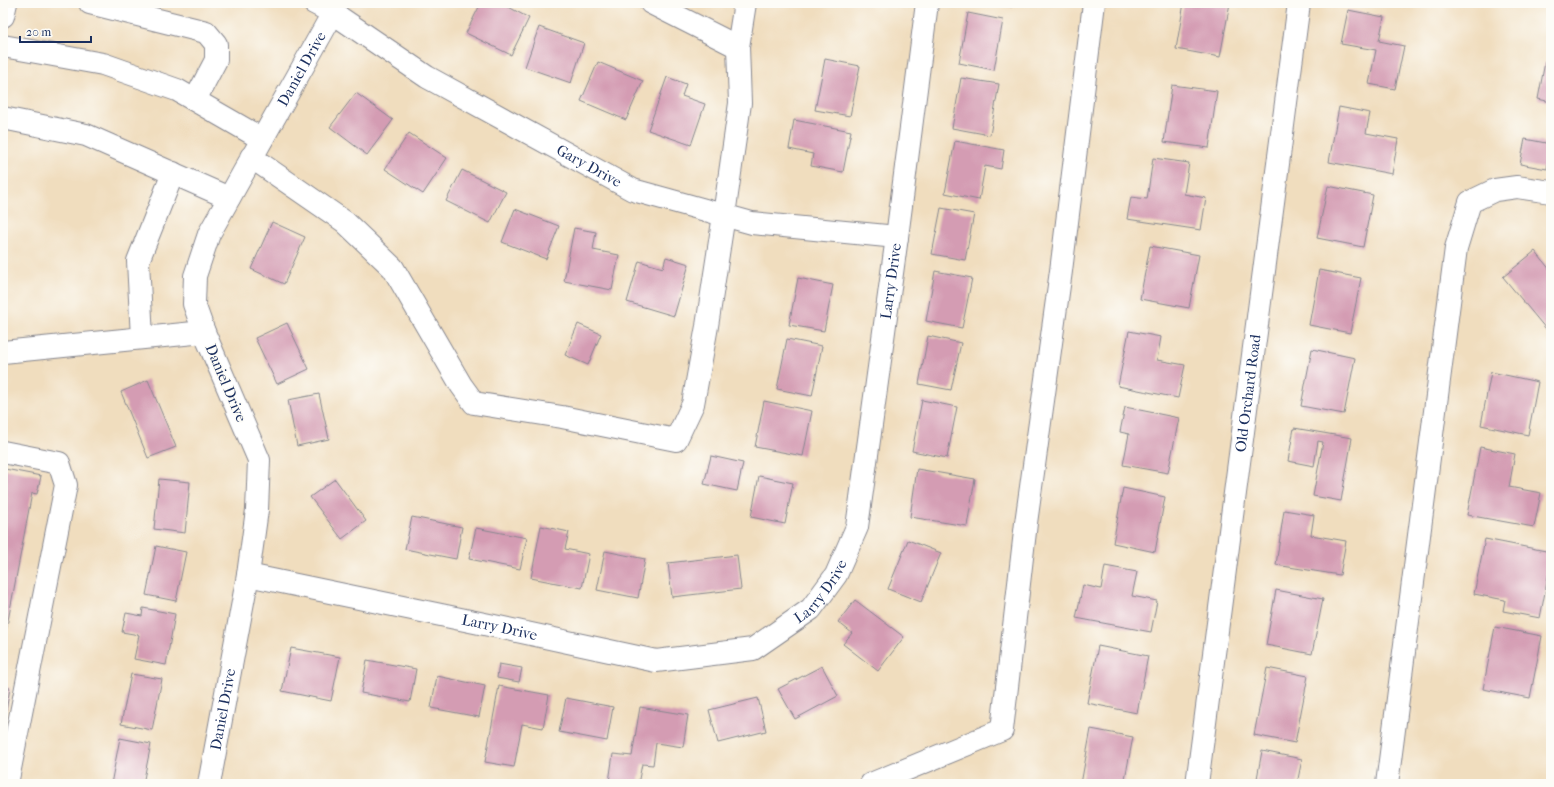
<svg xmlns="http://www.w3.org/2000/svg" width="1554" height="787" viewBox="0 0 1554 787" font-family="'IM FELL French Canon',serif">
<style>
.building{fill:#d49cb3}
.lines{fill:none;stroke-linecap:round;stroke-linejoin:round}
.minor-casing{stroke:#86868e;stroke-width:24}
.minor{stroke:#fff;stroke-width:22}
.labels{text-anchor:middle;stroke-width:3;stroke-linejoin:round;paint-order:stroke}
.street-label{font-size:15px;fill:#1b2f5e;stroke:#fdfcf7}
</style>
<rect width="100%" height="100%" fill="#fdfcf7"/>
<filter id="ink" filterUnits="userSpaceOnUse"><feTurbulence type="fractalNoise" baseFrequency=".025" numOctaves="2"/><feDisplacementMap in="SourceGraphic" scale="8" xChannelSelector="R" yChannelSelector="G"/><feConvolveMatrix kernelMatrix="1 2 1 2 8 2 1 2 1" color-interpolation-filters="sRGB"/></filter>
<filter id="wash" filterUnits="userSpaceOnUse"><feTurbulence type="fractalNoise" baseFrequency=".012" numOctaves="4" result="noise"/><feDisplacementMap in="SourceGraphic" scale="16" xChannelSelector="R" yChannelSelector="G"/><feGaussianBlur stdDeviation="0.9" result="paint"/><feColorMatrix in="noise" values="0 0 0 0 0 0 0 0 0 0 0 0 0 0 0 0 0 1.4 0 .05"/><feComposite in="paint" operator="in"/></filter>
<g filter="url(#wash)">
<rect width="100%" height="100%" fill="#f0ddbe"/>
<g id="blocks">
<g class="building">
<polygon points="481,3 501,3 529,18 511,55 466,33"/>
<polygon points="996,3 1013,3 1012,7"/>
<polygon points="1184,3 1230,3 1220,57 1176,49"/>
<polygon points="1348,10 1384,17 1379,41 1404,46 1395,89 1369,84 1376,50 1341,44"/>
<polygon points="968,13 1003,20 994,70 959,63"/>
<polygon points="539,27 584,43 571,83 525,67"/>
<polygon points="825,59 860,66 850,116 815,110"/>
<polygon points="598,62 643,81 626,120 581,101"/>
<polygon points="1545,62 1551,63 1551,102 1538,99"/>
<polygon points="667,77 686,84 682,96 705,104 691,145 648,130"/>
<polygon points="961,78 999,84 990,135 952,128"/>
<polygon points="1172,85 1217,91 1209,148 1164,142"/>
<polygon points="356,93 393,120 367,155 330,127"/>
<polygon points="1339,107 1370,113 1366,133 1398,139 1392,174 1329,162"/>
<polygon points="794,120 851,131 843,172 811,166 813,154 789,149"/>
<polygon points="409,133 447,158 423,194 385,169"/>
<polygon points="1525,139 1551,144 1547,169 1520,164"/>
<polygon points="955,141 1004,150 1001,169 985,166 979,200 945,193"/>
<polygon points="1153,158 1189,163 1184,194 1206,198 1201,230 1127,219 1131,197 1147,199"/>
<polygon points="462,170 506,192 490,223 446,201"/>
<polygon points="1328,186 1373,195 1363,247 1317,238"/>
<polygon points="941,208 974,214 965,260 932,254"/>
<polygon points="515,209 559,226 546,259 502,242"/>
<polygon points="272,222 305,237 284,284 251,269"/>
<polygon points="574,228 596,232 593,250 619,255 612,290 564,281"/>
<polygon points="1150,246 1199,255 1189,308 1140,299"/>
<polygon points="1535,251 1551,271 1551,335 1503,277"/>
<polygon points="666,257 689,264 674,316 627,302 639,261 663,268"/>
<polygon points="1319,270 1361,278 1350,333 1309,325"/>
<polygon points="935,271 972,278 962,328 926,321"/>
<polygon points="798,278 833,285 824,331 789,325"/>
<polygon points="287,323 309,369 277,384 255,338"/>
<polygon points="578,324 601,334 588,365 565,355"/>
<polygon points="1129,331 1161,337 1157,360 1185,365 1178,398 1118,386"/>
<polygon points="928,336 961,343 951,390 919,384"/>
<polygon points="787,339 822,346 812,396 777,389"/>
<polygon points="1312,349 1355,358 1344,414 1301,406"/>
<polygon points="1491,372 1538,382 1528,435 1481,425"/>
<polygon points="148,380 176,447 148,458 121,392"/>
<polygon points="319,394 329,439 297,446 288,400"/>
<polygon points="922,400 957,407 947,458 912,451"/>
<polygon points="764,401 812,411 803,456 755,447"/>
<polygon points="1125,407 1179,418 1168,473 1123,465 1129,434 1120,432"/>
<polygon points="1294,428 1352,438 1341,501 1313,496 1323,442 1318,441 1314,466 1288,461"/>
<polygon points="1480,447 1515,454 1509,487 1541,493 1534,527 1467,515"/>
<polygon points="711,456 743,463 737,491 704,484"/>
<polygon points="5,469 41,476 37,494 32,493 4,642 3,477"/>
<polygon points="917,469 975,479 967,526 910,517"/>
<polygon points="759,476 793,483 785,524 751,517"/>
<polygon points="159,479 190,482 185,533 154,529"/>
<polygon points="335,479 366,521 342,539 310,497"/>
<polygon points="1123,488 1165,497 1155,552 1113,543"/>
<polygon points="1284,510 1314,515 1311,535 1346,541 1340,575 1276,565"/>
<polygon points="412,517 462,527 456,559 405,549"/>
<polygon points="541,526 569,532 565,549 589,554 582,588 531,578"/>
<polygon points="476,528 527,538 520,569 469,559"/>
<polygon points="1485,539 1551,552 1551,561 1540,618 1503,611 1505,600 1474,594"/>
<polygon points="908,540 941,553 921,602 888,589"/>
<polygon points="156,546 186,552 176,601 146,595"/>
<polygon points="605,551 645,559 638,598 597,590"/>
<polygon points="737,555 741,589 672,597 668,563"/>
<polygon points="1105,566 1137,572 1132,596 1157,601 1151,632 1076,618 1083,585 1101,589"/>
<polygon points="1276,590 1323,599 1312,654 1266,645"/>
<polygon points="855,600 904,637 878,671 843,644 852,633 838,622"/>
<polygon points="143,608 175,614 166,665 134,659 139,635 122,632 126,613 142,616"/>
<polygon points="1495,627 1542,636 1530,698 1483,689"/>
<polygon points="1098,646 1148,656 1137,713 1087,703"/>
<polygon points="291,648 340,657 331,701 282,691"/>
<polygon points="367,660 416,669 410,702 361,693"/>
<polygon points="499,664 522,668 519,682 497,678"/>
<polygon points="822,666 838,696 795,719 778,689"/>
<polygon points="1267,668 1308,676 1295,743 1254,735"/>
<polygon points="131,674 162,679 152,730 121,724"/>
<polygon points="437,676 485,686 479,717 431,708"/>
<polygon points="499,686 549,695 543,728 522,724 514,767 485,762"/>
<polygon points="3,687 10,688 4,723 3,723"/>
<polygon points="566,698 613,707 607,741 559,732"/>
<polygon points="758,698 766,731 718,743 709,710"/>
<polygon points="640,707 688,715 683,747 656,743 653,765 642,764 638,784 621,784 609,782 613,754 632,756"/>
<polygon points="1091,729 1133,737 1124,784 1081,784"/>
<polygon points="120,738 151,744 143,784 111,784"/>
<polygon points="1262,751 1302,759 1297,784 1256,784"/>
</g>
</g>
</g>
<g filter="url(#ink)">
<use href="#blocks" fill-opacity="0" stroke="#86868e" stroke-width="1"/>
<g class="lines">
<g class="minor-casing">
<g id="minor">
<polyline points="90,3 206,32 216,44 216,60 195,100"/>
<path id="s1" d="M314,3L333,13L427,77L633,190L752,223L897,237"/>
<polyline points="651,3 738,47"/>
<polyline points="3,16 6,3"/>
<polyline points="3,46 103,64 177,90 262,139"/>
<polyline points="3,118 86,135 229,198"/>
<polyline points="251,157 345,222 393,268 461,385 474,403 562,417 676,440 693,404 707,326 724,215 740,103 738,47 745,3"/>
<polyline points="142,338 138,261 173,173"/>
<polyline points="3,352 204,332"/>
<polyline points="3,452 59,463 66,485 7,784"/>
<path id="s2" d="M248,575L494,626L656,661L753,649L811,609L836,575L857,527L897,237L927,3"/>
<path id="s3" d="M209,784L248,575L257,510L259,460L204,332L194,304L195,276L209,234L333,13"/>
<polyline points="871,784 1002,730 1026,523 1061,271 1094,3"/>
<path id="s4" d="M1197,784L1299,3"/>
<polyline points="1387,784 1456,248 1470,202 1495,190 1517,187 1551,192"/>
</g>
</g>
<use href="#minor" class="minor"/>
</g>
</g>
<g class="labels">
<g class="street-label">
<text dy="5" stroke="none"><textPath href="#s3" startOffset="759">Daniel Drive</textPath></text>
<text dy="5" stroke="none"><textPath href="#s1" startOffset="320">Gary Drive</textPath></text>
<text dy="5" stroke="none"><textPath href="#s2" startOffset="928">Larry Drive</textPath></text>
<text transform="translate(226 383) rotate(67)" y="5">Daniel Drive</text>
<text dy="5" stroke="none"><textPath href="#s4" startOffset="394">Old Orchard Road</textPath></text>
<text dy="5" stroke="none"><textPath href="#s2" startOffset="605">Larry Drive</textPath></text>
<text dy="5" stroke="none"><textPath href="#s2" startOffset="257">Larry Drive</textPath></text>
<text dy="5" stroke="none"><textPath href="#s3" startOffset="76">Daniel Drive</textPath></text>
</g>
</g>
<rect width="1554" height="787" fill="none" stroke="#fdfcf7" stroke-width="16"/>
<path d="M20 36v6h71v-6" fill="none" stroke="#1b2f5e" stroke-width="2"/>
<text x="26" y="36" font-size="12" fill="#1b2f5e" stroke="#fdfcf7" stroke-width="3" paint-order="stroke">20 m</text>
</svg>
